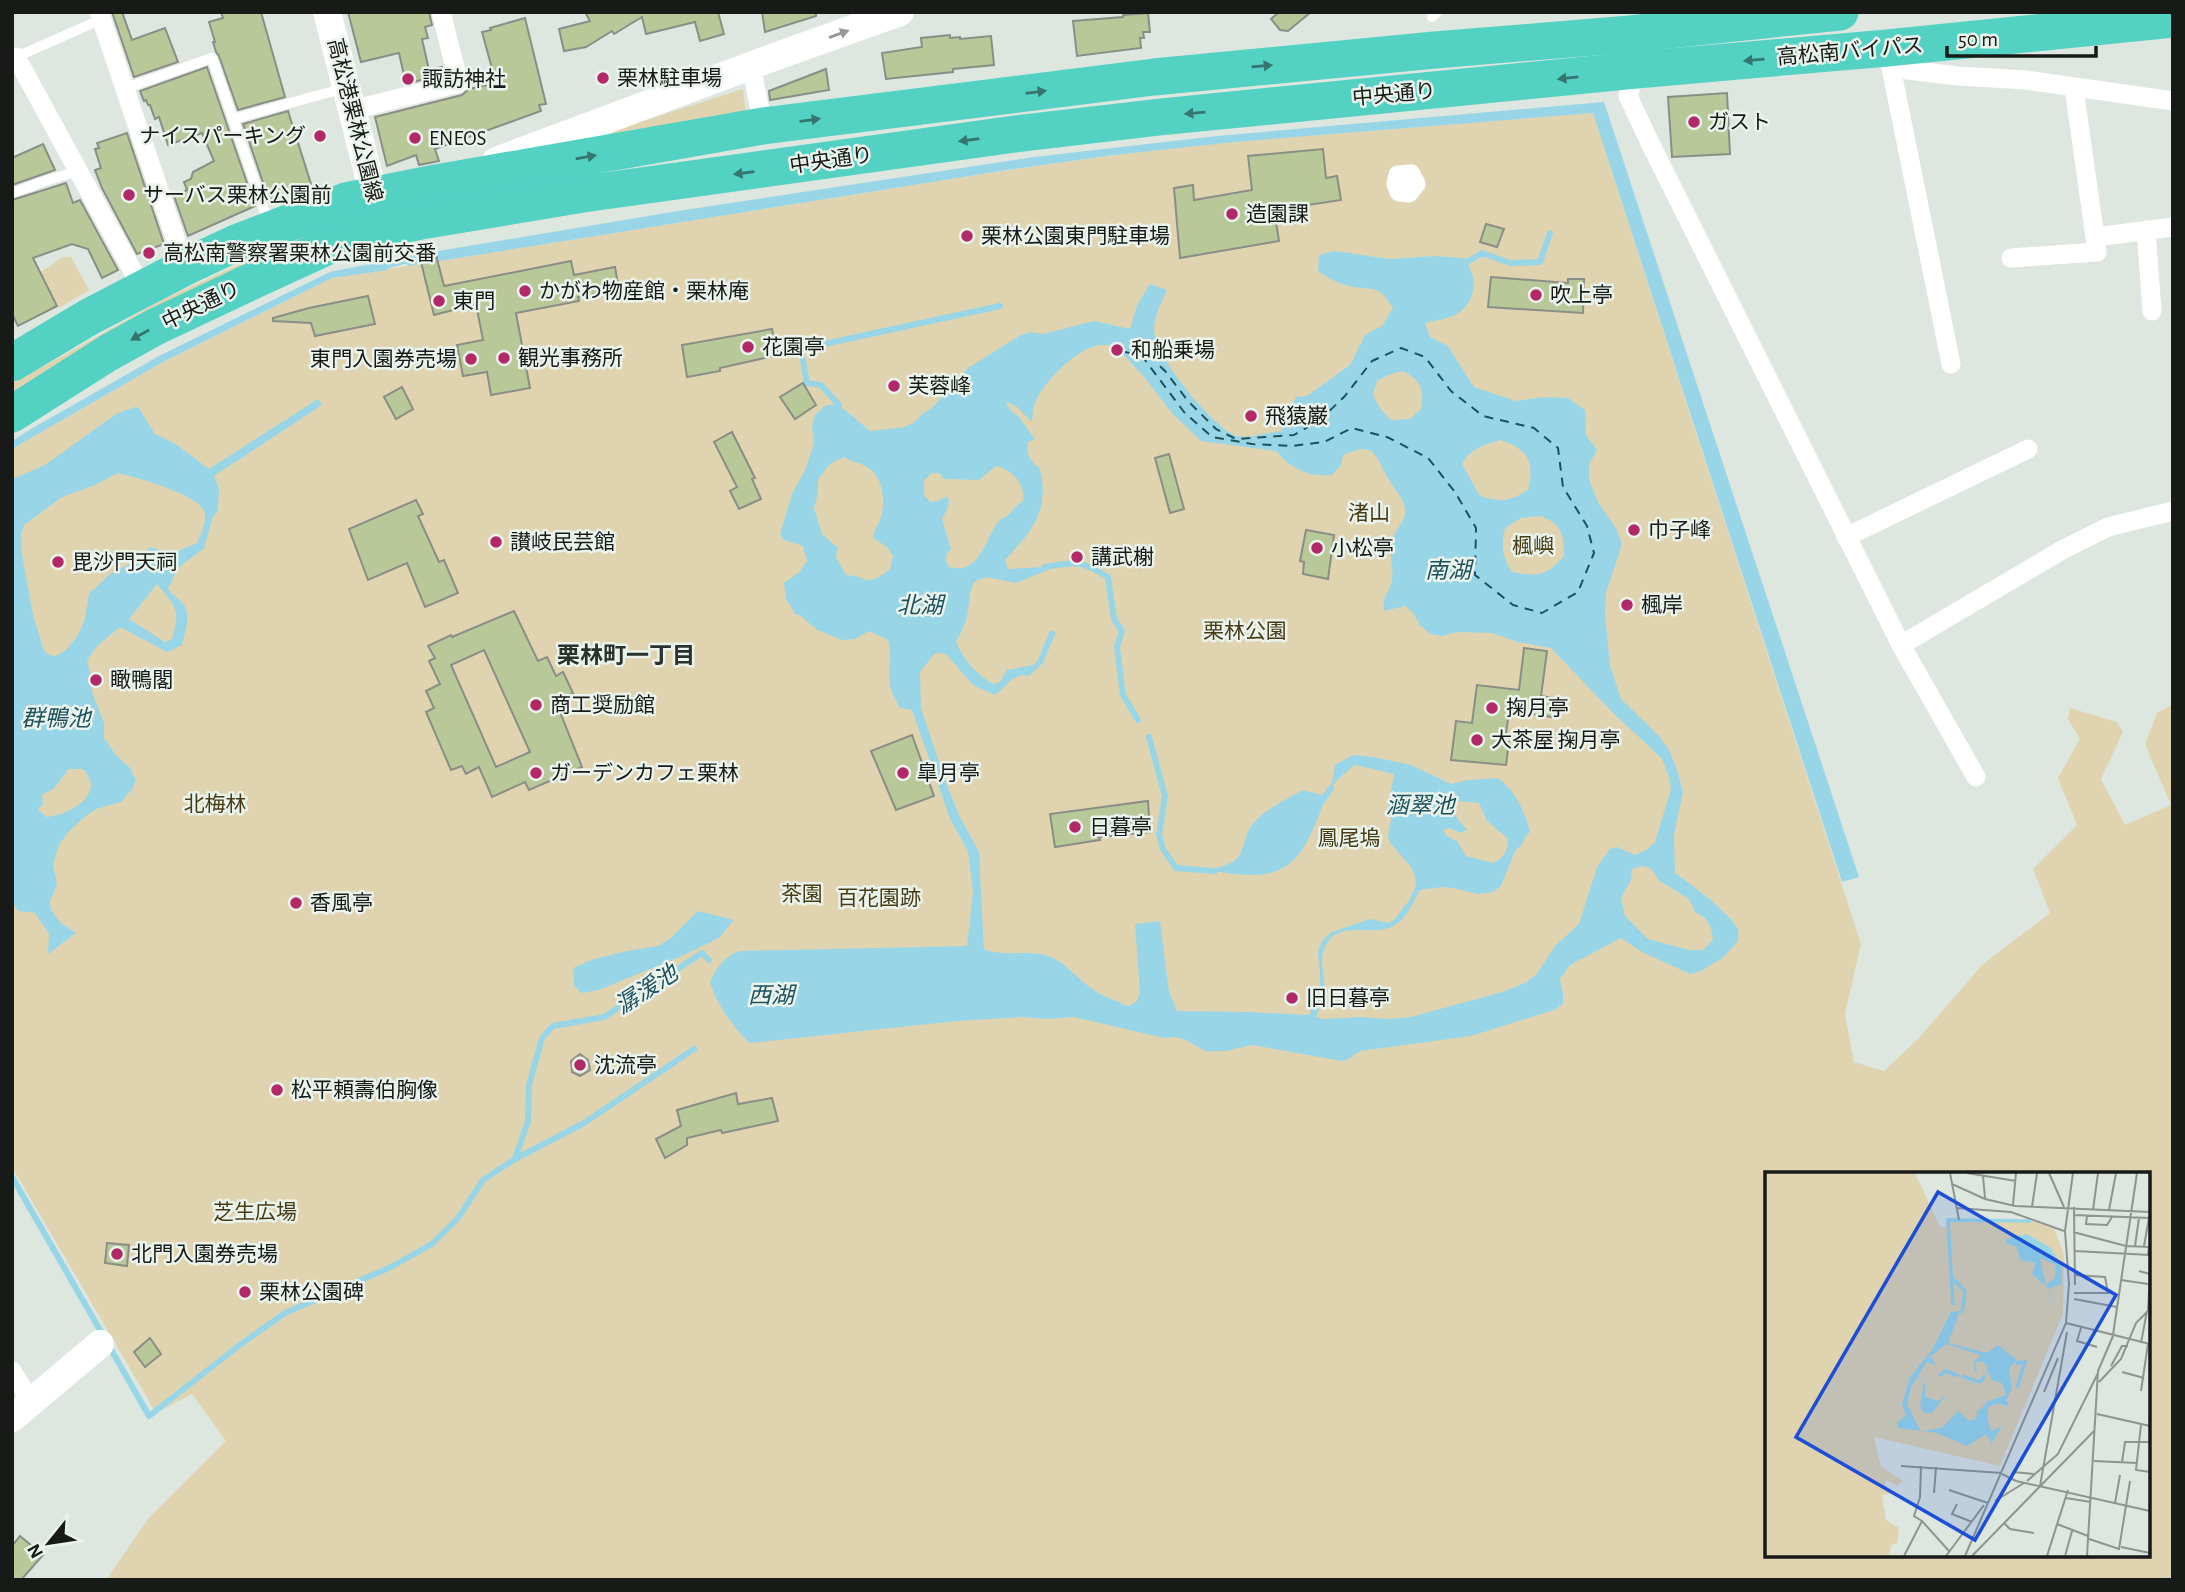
<svg xmlns="http://www.w3.org/2000/svg" width="2185" height="1592" viewBox="0 0 2185 1592" font-family="'Alegreya Sans','Noto Sans JP',sans-serif">
<style>
.green{fill:#e0d4b0;fill-rule:evenodd}
.water{fill:#98d6e7;fill-rule:evenodd}
.lines{fill:none;stroke-linecap:round;stroke-linejoin:round}
.stream{stroke:#98d6e7;stroke-width:6}
.ferry{stroke:#1c515d;stroke-width:2;stroke-dasharray:9 7;stroke-linecap:butt}
.building{fill:#b8c898;stroke:#8b8e86;stroke-width:2;fill-rule:evenodd}
.lane{stroke:#fff;stroke-width:10}
.street{stroke:#fff;stroke-width:19}
.secondary{stroke:#fff;stroke-width:28}
.highway{stroke:#53d2c4;stroke-width:37}
.oneway{fill:#979897}
.oneway2{fill:#35766e}
.poi-dot{fill:#b32967;stroke:#eaf3ec;stroke-width:2.5}
.labels{text-anchor:middle;stroke-width:5;stroke-linejoin:round;paint-order:stroke}
.street-label{font-size:21px;fill:#171a17;stroke:#eaf3ec}
.poi-label{font-size:21px;fill:#171a17;stroke:#eaf3ec;text-anchor:start}
.park-label{font-size:21px;fill:#483c15;stroke:#eaf3ec}
.water-label{font-size:23px;font-style:italic;fill:#1c515d;stroke:#eaf3ec}
.neighbourhood-label{font-size:23px;font-weight:bold;fill:#2a312c;stroke:#eaf3ec}
.inset-river{fill:none;stroke:#98d6e7;stroke-width:3.5}
.inset-road{fill:none;stroke:#8e948f;stroke-width:2}
.view{fill:#1d4ed8;fill-opacity:0.15;stroke:#1d4ed8;stroke-width:3.5}
.inset-edge{fill:none;stroke:#171a17;stroke-width:3.5}
</style>
<rect width="100%" height="100%" fill="#dde6df"/>
<g class="green">
<polygon points="743,89 746,114 613,138 612,131"/>
<path d="M1593,113L1861,944L1845,1014L1854,1062L1884,1071L1919,1038L1983,964L2050,913L2033,869L2077,825L2058,778L2080,739L2068,719L2070,708L2117,722L2123,732L2101,779L2125,825L2171,805L2145,744L2157,713L2173,704V1580H106L148,1519L226,1441L192,1394L156,1413L12,1167V449L163,362L332,278L988,173L1114,155L1218,143ZM1767,1174H2148V1555H1767Z"/>
<polygon points="305,234 307,239 12,394 12,384 162,300"/>
<polygon points="63,257 71,257 89,290 59,308 41,272"/>
</g>
<g class="water">
<polygon points="1604,102 1859,877 1842,882 1593,113 1234,142 1114,155 1007,170 408,266 403,257 678,211 1034,157 1217,136"/>
<path d="M1335,251L1390,259L1434,256L1464,258C1479,277 1477,305 1453,316C1445,319 1434,321 1425,323L1430,337L1448,346L1474,387L1516,401L1544,397L1568,398L1585,410L1586,435L1597,450L1589,464V480L1598,502L1616,528L1622,544L1606,593L1605,614L1610,665L1621,699L1660,737L1669,750L1677,770L1683,792L1674,834L1675,873C1688,882 1733,915 1738,930C1739,934 1738,938 1738,941L1724,957L1701,971L1690,974L1642,952L1621,938L1570,965L1560,979L1563,993V1004L1554,1010L1471,1036L1360,1051L1347,1060L1342,1061L1252,1045L1226,1051H1205L1188,1041L1176,1037L1164,1038L1074,1017L1047,1019L1022,1017L957,1021L750,1043C734,1029 715,1002 710,982C717,967 723,958 739,951L967,946L973,892L968,851L950,819L912,710L900,708C896,701 892,694 890,686C887,670 892,655 888,640L869,631L855,639L842,640L817,630L800,615H796L786,599L784,583L799,572L807,561L803,546L784,540L780,534L792,494L806,468L814,443L812,427L815,415L826,405H839L870,431L905,427L915,422L922,414L932,408L968,368L1019,336L1030,332L1043,334L1094,321L1130,329L1137,305L1150,284L1167,290C1161,305 1151,320 1155,337C1160,361 1214,429 1237,436C1249,439 1268,432 1281,431C1288,420 1290,408 1296,397L1307,396L1350,365L1365,335L1382,326L1393,308C1377,282 1374,292 1349,286C1337,283 1328,278 1318,271L1319,255ZM1109,345L1118,349L1145,378L1172,413L1201,441L1276,451C1292,469 1307,477 1332,475L1341,465L1343,455C1376,440 1375,456 1389,480C1394,489 1403,497 1405,508C1407,522 1393,531 1391,543C1389,555 1394,568 1392,580C1389,595 1382,594 1384,611L1405,606L1412,612L1421,626L1430,634L1442,636L1457,632L1492,633L1518,642L1551,648L1613,713L1655,752L1662,759L1669,777L1671,789L1655,842L1646,850L1635,855L1617,847L1610,849L1597,867L1579,924L1555,946L1536,975L1525,983L1502,992L1411,1017L1388,1019L1360,1017L1323,1019L1316,1017C1319,1009 1323,1000 1324,991C1326,977 1318,960 1325,947C1340,917 1373,939 1395,925C1407,918 1413,902 1420,890L1441,887L1452,888L1478,894L1493,892L1501,886L1515,851L1524,842L1525,837L1530,832C1526,813 1514,789 1498,778L1467,780L1451,784L1411,765L1373,757L1353,755L1335,765L1331,788L1339,778L1355,765L1394,774L1388,806L1391,820L1388,836L1390,843L1411,867L1415,876L1416,885L1410,899L1394,920L1388,923L1370,919L1332,932C1309,948 1322,963 1320,983C1319,993 1313,1006 1309,1015L1248,1012L1177,1011L1169,991L1160,921L1135,924L1140,993L1137,1001L1129,1006L1124,1005C1115,999 1103,997 1094,990C1076,979 1065,960 1045,955C1025,950 1003,957 984,949L979,852L960,817L947,786L921,708L920,672L935,653L946,654L973,685L995,695C1007,687 1012,672 1029,676L1043,663L1056,632L1050,630L1039,658L1034,665L1007,670L1000,682L993,684C976,674 964,660 956,642C961,632 967,622 968,610C970,599 969,593 974,582L986,577L1016,583L1048,570L1045,567L1008,569L1005,560C1032,531 1050,511 1040,469C1030,460 1026,456 1028,442L1035,439L1019,417L1012,412L1005,401L1016,406L1032,422C1033,417 1032,411 1034,406C1040,385 1072,354 1092,347C1097,345 1104,345 1109,345ZM1403,371C1422,382 1424,388 1421,409L1410,419L1391,420L1380,408L1373,395L1377,381L1388,375ZM1500,440C1528,449 1535,462 1528,490C1508,502 1502,502 1480,496L1462,464C1471,448 1484,445 1500,440ZM844,457C853,463 858,462 865,466C883,474 886,501 881,517C879,525 873,530 873,538L887,547L893,556L890,569C865,589 870,576 846,575L836,557L838,548L822,534L814,508L818,493V479L830,464ZM996,466C1011,469 1026,484 1023,501C1016,505 1013,511 1007,516C1004,518 1000,519 998,522C985,538 980,576 949,567L946,560L947,553L951,549L942,519C946,510 952,505 947,496L938,501L930,502L924,495V480L932,473H939L944,479L979,480ZM1540,516C1562,524 1564,534 1564,556C1546,576 1538,577 1512,572C1502,557 1501,546 1505,528L1521,518ZM1457,801L1479,803L1487,821L1508,839C1508,851 1504,858 1493,863L1466,856L1457,841L1447,836L1443,830L1449,828L1460,833L1467,830C1461,821 1451,815 1453,803ZM1642,866L1650,868L1660,881L1689,899L1695,912L1705,918L1711,928L1713,940L1703,950H1689L1648,939L1625,916L1621,898L1631,880L1632,869Z"/>
<polygon points="386,261 388,270 332,278 163,362 12,449 12,441 31,429 159,356 330,272"/>
<path d="M318,399L322,405L214,476L219,488L218,510L213,517L204,548L178,568L168,589C172,595 180,599 184,605C191,617 185,632 182,645L167,652L120,627L97,646L87,660L92,680V692L104,723V738L115,754L130,768L136,780L133,788L121,802L96,809L86,816L68,832L59,845L53,864L57,885L50,901L51,910L61,923L76,933L48,954L49,934L35,913L18,911L12,901V479L45,465L116,414L135,407L139,408L155,434L176,444L209,469ZM118,473C135,477 197,494 204,511C208,521 200,535 197,543L173,553L149,547L143,558L111,573L89,594L84,622L76,638L65,651L55,656L50,655L44,651L33,615L22,554L21,534L24,525L62,497L95,485ZM157,584C176,607 181,610 172,639L165,642L129,619ZM69,769H83C87,774 91,779 91,785C90,804 62,816 46,817L38,809L43,804L42,795L53,789Z"/>
<path d="M1303,790L1326,796C1301,867 1287,885 1209,870C1218,867 1233,865 1239,856C1244,848 1245,834 1252,825C1262,811 1288,798 1303,790Z"/>
<polygon points="698,911 734,920 719,938 684,955 599,990 581,993 574,985 573,968 594,959 627,951 658,946 671,938"/>
</g>
<g class="lines">
<g class="stream">
<polyline points="1467,262 1482,253 1510,263 1540,262 1550,233"/>
<polyline points="381,267 411,259"/>
<polyline points="839,405 821,385 807,383 801,349 1000,306"/>
<path d="M1045,567C1075,562 1081,560 1108,577L1114,619L1122,631L1117,647L1123,695L1138,720"/>
<polyline points="1149,737 1165,796 1159,835 1163,849 1176,868 1215,871"/>
<polyline points="1322,801 1331,788"/>
<polyline points="515,1159 528,1121 529,1085 542,1038 553,1026 604,1017 702,953 709,960"/>
<polyline points="12,1177 104,1337"/>
<polyline points="109,1346 149,1416 241,1344 285,1313 391,1267 432,1244 458,1218 483,1180 515,1159 584,1123 694,1049"/>
</g>
<polygon class="ferry" points="1137,344 1165,371 1188,401 1216,429 1236,439 1294,435 1320,420 1345,396 1372,361 1401,348 1425,357 1451,391 1483,416 1534,428 1558,448 1563,487 1587,526 1594,553 1578,592 1542,613 1513,605 1475,575 1476,528 1455,492 1428,458 1387,437 1352,428 1324,442 1292,446 1252,444 1212,437 1184,412 1142,356 1117,350"/>
</g>
<g class="building">
<polygon points="112,12 122,12 132,40 165,28 178,62 134,77"/>
<polygon points="221,12 261,12 285,97 238,110 219,56 216,52 213,42 215,42 209,22 223,18"/>
<polygon points="348,12 429,12 432,25 425,27 428,38 422,39 429,70 442,67 444,74 406,84 399,53 361,62"/>
<polygon points="585,12 718,12 724,34 700,41 695,22 646,34 642,17 614,34 612,31 586,47 564,51 559,29 590,21"/>
<polygon points="762,12 816,12 816,16 765,32"/>
<polygon points="1279,12 1311,12 1288,31 1280,30 1271,19"/>
<polygon points="1148,13 1150,32 1143,32 1144,38 1140,38 1141,48 1077,56 1073,21 1123,17 1123,15"/>
<polygon points="525,18 546,104 539,105 541,111 435,149 439,161 419,165 416,155 387,166 375,117 462,95 469,89 496,83 482,32 491,30 490,28"/>
<polygon points="950,35 950,38 960,37 960,39 991,36 994,65 953,69 953,72 886,79 882,53 922,47 921,38"/>
<polygon points="207,67 255,206 188,236 174,196 187,190 184,182 191,179 193,172 214,161 202,133 168,145 159,117 155,119 150,105 148,105 146,100 144,101 140,91"/>
<polygon points="826,69 829,90 770,100 769,91"/>
<polygon points="1727,93 1730,154 1672,157 1668,97"/>
<polygon points="288,111 311,184 269,200 243,124"/>
<polygon points="127,133 164,244 137,254 102,188 95,170 101,168 95,149 99,148 97,143"/>
<polygon points="43,144 55,170 12,185 12,158"/>
<polygon points="1323,149 1326,178 1337,176 1341,200 1301,206 1302,212 1275,216 1279,241 1180,258 1174,188 1193,185 1194,200 1252,190 1248,156"/>
<polygon points="66,183 73,203 80,200 118,270 102,278 88,249 72,244 33,258 57,306 18,326 12,314 12,200"/>
<polygon points="1486,224 1504,229 1497,247 1480,242"/>
<polygon points="433,243 444,286 571,261 574,275 615,267 619,290 578,297 579,301 516,313 530,388 491,395 487,372 463,376 457,345 483,340 476,304 434,315 417,246"/>
<polygon points="1491,277 1568,283 1568,279 1584,279 1583,313 1488,307"/>
<polygon points="368,296 375,324 315,336 311,323 273,321 273,318 309,308"/>
<polygon points="772,329 778,355 720,368 720,371 687,377 682,345"/>
<polygon points="803,383 816,405 795,419 780,397"/>
<polygon points="402,387 413,409 396,419 384,397"/>
<polygon points="732,432 755,478 752,479 761,499 739,509 730,491 737,487 714,442"/>
<polygon points="1169,454 1184,509 1170,513 1155,458"/>
<polygon points="416,500 423,514 418,516 439,562 444,560 458,593 425,607 407,563 368,580 349,529"/>
<polygon points="1306,530 1334,535 1328,579 1303,574 1304,562 1300,561"/>
<path d="M514,611L538,661L547,657L556,676L563,672L573,693L564,697L567,703L558,707L582,767L529,790L525,782L492,797L479,767L466,774L462,766L451,770L426,712L434,708L426,691L440,684L429,661L435,658L428,646L451,635L452,637ZM484,650L530,752L496,767L451,665Z"/>
<polygon points="1524,648 1547,651 1541,696 1554,698 1552,717 1509,711 1505,742 1509,742 1506,765 1451,760 1456,721 1472,723 1477,685 1519,690"/>
<polygon points="912,735 934,796 896,810 871,751"/>
<polygon points="1148,801 1150,832 1099,837 1100,840 1055,847 1050,814"/>
<polygon points="580,1054 588,1060 590,1070 580,1076 572,1072 571,1061"/>
<polygon points="736,1093 738,1104 772,1098 778,1121 722,1133 721,1130 687,1138 687,1145 665,1158 656,1139 681,1126 677,1110"/>
<polygon points="107,1243 129,1245 127,1266 105,1263"/>
<polygon points="150,1338 161,1354 145,1367 134,1352"/>
<polygon points="20,1536 43,1555 21,1580 12,1580 12,1546"/>
</g>
<g class="lines">
<g class="lane">
<polyline points="1432,17 1437,12"/>
<polyline points="16,57 102,19"/>
<polyline points="126,88 212,58 265,212"/>
<polyline points="233,119 334,91"/>
<polyline points="12,193 48,180 79,171"/>
</g>
<g class="street">
<polyline points="99,12 185,267"/>
<polyline points="1887,48 1951,364"/>
<polyline points="1888,49 1907,70 1958,76 2026,80 2173,101"/>
<polyline points="12,60 16,57 27,77 142,288"/>
<polyline points="751,65 763,126"/>
<polyline points="1636,70 1628,96 1652,147 1901,645 1976,777"/>
<polyline points="352,110 459,83 441,12"/>
<polygon points="1411,174 1416,184 1409,193 1399,192 1396,184 1398,175"/>
<polyline points="2146,230 2152,311"/>
<polyline points="2095,237 2173,227"/>
<polyline points="2011,258 2097,252 2074,88"/>
<polyline points="1846,537 2028,449"/>
<polyline points="1901,645 2062,550 2108,527 2173,511"/>
<polyline points="12,1371 31,1402"/>
</g>
<g class="secondary">
<polyline points="327,12 379,216"/>
<polyline points="496,161 766,60 900,12"/>
<polyline points="12,1418 100,1344"/>
</g>
<g class="highway">
<polyline points="12,363 89,317 185,267 236,243 346,201 436,183 763,126 1154,77 1435,50 1630,34 1840,12"/>
<polyline points="12,414 108,353 155,327 250,282 335,243 381,229 421,221 583,194 1015,134 1160,117 1636,70 1887,48 2173,19"/>
</g>
</g>
<defs><path id="oneway-solid" d="M-6-.8H1V-3.2L6.5 0L1 3.2V.8H-6Z" transform="scale(1.75)"/></defs>
<use class="oneway" href="#oneway-solid" transform="translate(839 34) rotate(-20)"/>
<g class="oneway2">
<use href="#oneway-solid" transform="translate(1754 60) rotate(175)"/>
<use href="#oneway-solid" transform="translate(1262 66) rotate(-5)"/>
<use href="#oneway-solid" transform="translate(1568 78) rotate(174)"/>
<use href="#oneway-solid" transform="translate(1036 92) rotate(-7)"/>
<use href="#oneway-solid" transform="translate(1195 113) rotate(175)"/>
<use href="#oneway-solid" transform="translate(810 120) rotate(-7)"/>
<use href="#oneway-solid" transform="translate(969 140) rotate(172)"/>
<use href="#oneway-solid" transform="translate(586 157) rotate(-10)"/>
<use href="#oneway-solid" transform="translate(744 173) rotate(172)"/>
<use href="#oneway-solid" transform="translate(140 335) rotate(151)"/>
</g>
<g class="poi-dot">
<circle cx="603" cy="78" r="7"/>
<circle cx="408" cy="79" r="7"/>
<circle cx="1694" cy="122" r="7"/>
<circle cx="320" cy="136" r="7"/>
<circle cx="415" cy="138" r="7"/>
<circle cx="129" cy="195" r="7"/>
<circle cx="1232" cy="214" r="7"/>
<circle cx="967" cy="236" r="7"/>
<circle cx="149" cy="253" r="7"/>
<circle cx="525" cy="291" r="7"/>
<circle cx="1536" cy="295" r="7"/>
<circle cx="439" cy="301" r="7"/>
<circle cx="748" cy="347" r="7"/>
<circle cx="1117" cy="350" r="7"/>
<circle cx="504" cy="358" r="7"/>
<circle cx="471" cy="359" r="7"/>
<circle cx="894" cy="386" r="7"/>
<circle cx="1251" cy="416" r="7"/>
<circle cx="1634" cy="530" r="7"/>
<circle cx="496" cy="542" r="7"/>
<circle cx="1317" cy="548" r="7"/>
<circle cx="1077" cy="557" r="7"/>
<circle cx="58" cy="562" r="7"/>
<circle cx="1627" cy="605" r="7"/>
<circle cx="96" cy="680" r="7"/>
<circle cx="536" cy="705" r="7"/>
<circle cx="1492" cy="708" r="7"/>
<circle cx="1477" cy="740" r="7"/>
<circle cx="536" cy="773" r="7"/>
<circle cx="903" cy="773" r="7"/>
<circle cx="1075" cy="827" r="7"/>
<circle cx="296" cy="903" r="7"/>
<circle cx="1292" cy="998" r="7"/>
<circle cx="580" cy="1065" r="7"/>
<circle cx="277" cy="1090" r="7"/>
<circle cx="117" cy="1254" r="7"/>
<circle cx="245" cy="1292" r="7"/>
</g>
<g class="labels">
<g class="street-label">
<text transform="translate(1850 51) rotate(-5)" y="7">高松南バイパス</text>
<text transform="translate(1394 94) rotate(-5)" y="7">中央通り</text>
<text transform="translate(355 120) rotate(76)" y="7">高松港栗林公園線</text>
<text transform="translate(831 160) rotate(-8)" y="7">中央通り</text>
<text transform="translate(201 305) rotate(-26)" y="7">中央通り</text>
</g>
<g class="poi-label">
<text x="617" y="85">栗林駐車場</text>
<text x="422" y="86">諏訪神社</text>
<text x="1708" y="129">ガスト</text>
<text x="306" y="143" text-anchor="end">ナイスパーキング</text>
<text x="429" y="145">ENEOS</text>
<text x="143" y="202">サーバス栗林公園前</text>
<text x="1246" y="221">造園課</text>
<text x="981" y="243">栗林公園東門駐車場</text>
<text x="163" y="260">高松南警察署栗林公園前交番</text>
<text x="539" y="298">かがわ物産館・栗林庵</text>
<text x="1550" y="302">吹上亭</text>
<text x="453" y="308">東門</text>
<text x="762" y="354">花園亭</text>
<text x="1131" y="357">和船乗場</text>
<text x="518" y="365">観光事務所</text>
<text x="457" y="366" text-anchor="end">東門入園券売場</text>
<text x="908" y="393">芙蓉峰</text>
<text x="1265" y="423">飛猿巌</text>
<text x="1648" y="537">巾子峰</text>
<text x="510" y="549">讃岐民芸館</text>
<text x="1331" y="555">小松亭</text>
<text x="1091" y="564">講武榭</text>
<text x="72" y="569">毘沙門天祠</text>
<text x="1641" y="612">楓岸</text>
<text x="110" y="687">瞰鴨閣</text>
<text x="550" y="712">商工奨励館</text>
<text x="1506" y="715">掬月亭</text>
<text x="1491" y="747">大茶屋 掬月亭</text>
<text x="550" y="780">ガーデンカフェ栗林</text>
<text x="917" y="780">皐月亭</text>
<text x="1089" y="834">日暮亭</text>
<text x="310" y="910">香風亭</text>
<text x="1306" y="1005">旧日暮亭</text>
<text x="594" y="1072">沈流亭</text>
<text x="291" y="1097">松平頼壽伯胸像</text>
<text x="131" y="1261">北門入園券売場</text>
<text x="259" y="1299">栗林公園碑</text>
</g>
<g class="park-label">
<text x="1369" y="520">渚山</text>
<text x="1533" y="553">楓嶼</text>
<text x="1245" y="638">栗林公園</text>
<text x="215" y="811">北梅林</text>
<text x="1349" y="845">鳳尾塢</text>
<text x="802" y="901">茶園</text>
<text x="879" y="905">百花園跡</text>
<text x="255" y="1219">芝生広場</text>
</g>
<g class="water-label">
<text x="1448" y="578">南湖</text>
<text x="920" y="613">北湖</text>
<text x="56" y="726">群鴨池</text>
<text x="1420" y="813">涵翠池</text>
<text transform="translate(646 989) rotate(-33)" y="8">潺湲池</text>
<text x="771" y="1003">西湖</text>
</g>
<g class="neighbourhood-label">
<text x="626" y="663">栗林町一丁目</text>
</g>
</g>
<g transform="translate(1765 1172)">
<rect width="385" height="385" fill="#dde6df"/>
<path d="M0,1H150L175,55H182V49H270L289,57L299,83L298,142L235,294L109,265L116,294L138,309L132,314L121,308L120,314L132,321L117,323L121,348L134,356L132,371L126,373L124,384H0Z" fill="#e0d4b0"/>
<path d="M262,62L286,76L296,93L297,112L285,116L286,133L284,117L267,102L271,91L255,88L252,75L241,71V67ZM275,86L291,93L290,106L281,113ZM195,139L183,171L222,181L233,173L252,188L244,197L247,216L241,228L245,234L227,231L220,239L226,259L237,254L227,271L221,262L202,274L172,261L133,256L132,250L141,244L137,232L145,205L167,178L186,140ZM181,172L216,183L209,190V197L212,200L210,190L217,189L223,195L219,204L223,199L227,208L237,211L241,223L224,229L212,240V248H203L193,239L178,255L156,260L142,232L146,216L152,205L159,210L155,234L159,241H167L177,228L179,223L174,229L160,225V211L153,204L162,190L173,194L165,185Z" fill="#98d6e7" fill-rule="evenodd"/>
<path class="inset-river" d="M188,107L200,119L197,141M188,133L183,48L266,49M251,191L260,190L252,216M174,204L181,199L194,204M197,204L215,210L220,204M239,226V228L222,233L219,260L200,269L182,262L191,251L207,254L223,231Z"/>
<path class="inset-road" d="M185,1L194,48M202,1L251,9M284,1L299,35M218,4L220,26M187,12L220,27L250,34L385,40M248,33L251,1M267,35L272,1M309,35L310,113M192,36L246,40L299,59M328,38L333,1M344,38L351,1M309,43L385,46M322,44L321,52L342,53L347,45M308,60L361,74L384,75L383,83M370,74L374,46M379,74L384,46M310,79L385,83M374,99L385,102L383,138M356,108L383,112M309,121H343L340,105L309,103M309,127L352,135M301,151L385,172M316,156L312,169L332,175M348,163L372,1M376,171L382,139M346,194L357,174H363M357,200L379,206M334,210L356,187L371,151L385,137M376,219L383,172M279,220L293,186M332,242L385,254M376,253L371,298L385,300M329,289L372,291M357,290L360,270H385M136,294L237,301M248,300L269,302M237,302L251,309L385,339M262,309L293,282L333,201M275,314L302,160M184,318L223,331M169,321L171,295M301,326L326,330M230,329L259,311M350,331L355,303M192,332L187,342L207,350M157,349L184,379M239,351L245,357L269,361M292,352L323,364M324,367L354,377L365,309M356,375L385,381M139,384L157,349L149,344L155,325L156,294M181,384L219,333M200,384L301,151L304,112L300,59L308,1M207,384L330,258M282,384L303,318M300,384L307,359M322,384L333,199L348,164"/>
<path class="view" d="M173,20L351,123L210,368L31,265Z"/>
<rect width="385" height="385" class="inset-edge"/>
</g>
<rect width="2185" height="1592" fill="none" stroke="#171a17" stroke-width="28"/>
<g transform="translate(49 1543) rotate(240)" stroke="#eaf3ec" stroke-width="5" paint-order="stroke">
<path d="M0-5L12 26L0 18L-12 26Z" fill="#171a17"/>
<text y="-10" font-size="19" font-weight="bold" text-anchor="middle" fill="#171a17">N</text>
</g>
<path d="M1947 46v10h149v-10" fill="none" stroke="#171a17" stroke-width="3.5"/>
<text x="1958" y="46" font-size="21" fill="#171a17" stroke="#eaf3ec" stroke-width="5" paint-order="stroke">50 m</text>
</svg>
